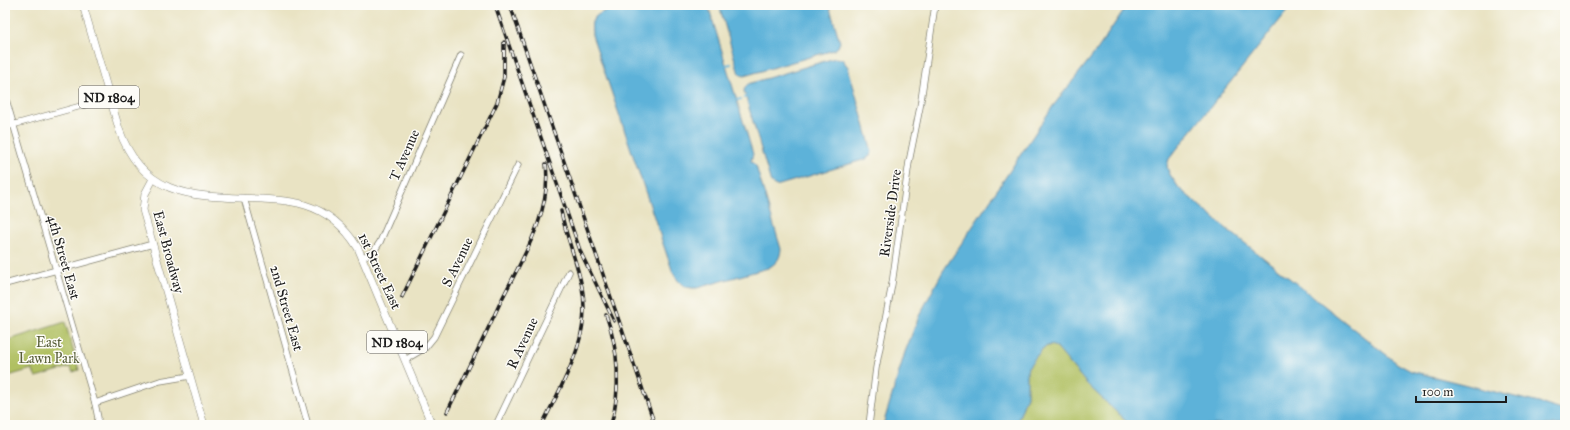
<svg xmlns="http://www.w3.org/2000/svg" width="1570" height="430" viewBox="0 0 1570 430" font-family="'IM FELL Great Primer',serif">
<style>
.green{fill:#b0c062;stroke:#666e3f}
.water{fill:#5db2d9;stroke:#3c677a}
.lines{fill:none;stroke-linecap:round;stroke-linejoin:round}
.stream{stroke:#5db2d9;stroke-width:2}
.minor-casing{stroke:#828070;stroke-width:7}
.major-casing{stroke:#828070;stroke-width:8}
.minor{stroke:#fff;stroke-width:5.5}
.major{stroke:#fff;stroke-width:7}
.rail-casing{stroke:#1c1c1c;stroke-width:3.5}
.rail{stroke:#fdfcf7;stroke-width:2;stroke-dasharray:6;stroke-linecap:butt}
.labels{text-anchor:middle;stroke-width:3;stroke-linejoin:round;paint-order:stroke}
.shield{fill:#fdfcf7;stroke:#605f5e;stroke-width:1}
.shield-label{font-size:13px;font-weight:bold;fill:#1c1c1c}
.street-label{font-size:14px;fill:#1c1c1c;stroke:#fdfcf7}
.park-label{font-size:14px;fill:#575e38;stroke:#fdfcf7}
</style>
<rect width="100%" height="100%" fill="#fdfcf7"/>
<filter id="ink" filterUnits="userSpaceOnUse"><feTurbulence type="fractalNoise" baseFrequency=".025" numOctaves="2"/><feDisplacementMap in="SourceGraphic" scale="8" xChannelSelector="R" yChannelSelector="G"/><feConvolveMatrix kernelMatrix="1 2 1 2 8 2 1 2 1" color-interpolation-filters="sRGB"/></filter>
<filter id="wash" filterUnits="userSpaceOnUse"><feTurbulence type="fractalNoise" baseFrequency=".012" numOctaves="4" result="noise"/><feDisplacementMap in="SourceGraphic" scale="16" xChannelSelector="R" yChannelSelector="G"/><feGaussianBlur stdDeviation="0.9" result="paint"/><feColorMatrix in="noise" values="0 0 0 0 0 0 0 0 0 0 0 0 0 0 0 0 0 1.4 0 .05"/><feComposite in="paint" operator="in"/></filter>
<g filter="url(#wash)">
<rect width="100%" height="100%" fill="#e9e3c3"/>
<g class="green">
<polygon points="65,322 79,370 73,372 70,367 36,377 32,369 5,377 5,341"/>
<polygon points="1050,345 1056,347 1087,384 1130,425 1016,425 1027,396 1027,372 1028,367 1043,348"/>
</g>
<g class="water">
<path d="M625,5H708L753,154L751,161L756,166L781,249C780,259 777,263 768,268L697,288C684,289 679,283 673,273L592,35C592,31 591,26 592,22C596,11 615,8 625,5Z"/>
<polygon points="719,5 829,5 840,42 838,47 834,50 744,76 739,74"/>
<polygon points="1127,5 1292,5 1169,159 1167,166 1169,173 1179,188 1222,225 1398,364 1411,371 1539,403 1565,411 1565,425 1130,425 1087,384 1056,347 1050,345 1043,348 1028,367 1027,372 1027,396 1016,425 883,425 905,352 919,316 943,271 1053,106 1097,50"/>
<path d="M835,58L842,59L848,67L872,152L870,156L866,159L776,186L771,183L744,91C745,86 747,84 751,83Z"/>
</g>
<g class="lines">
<g class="stream">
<polyline points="726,65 731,64"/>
<polyline points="744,98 746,97"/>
<polyline points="737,100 741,99"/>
</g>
</g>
</g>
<g filter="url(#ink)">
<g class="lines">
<g class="minor-casing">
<g id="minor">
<polyline points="5,96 95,403 98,418 97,425"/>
<polyline points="5,127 110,98"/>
<polyline points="244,198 308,425"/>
<polyline points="362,258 374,251 380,242 461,55"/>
<polyline points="5,284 153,244"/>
<polyline points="405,360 425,348 434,337 518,165"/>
<polyline points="95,403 160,381 190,376"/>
<polyline points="496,425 569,272"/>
<polyline points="869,425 876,368 892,284 909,162 920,107 935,5"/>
</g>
</g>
<g class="major-casing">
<g id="major">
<path d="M83,5L119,129C144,201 199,196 262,199C276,200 291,200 305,205C328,212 345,227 358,248L432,425"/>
<polyline points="153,179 145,194 143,210 204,425"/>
</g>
</g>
<use href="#minor" class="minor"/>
<use href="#major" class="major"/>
<g class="rail-casing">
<g id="rail">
<polyline points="495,5 581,253 614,321"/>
<polyline points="510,5 655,425"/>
<polyline points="402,297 497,103 504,77 504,42"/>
<path d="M606,315C619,350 621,389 611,425"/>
<path d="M447,412C465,376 483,340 500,303C521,260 552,214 546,164"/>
<path d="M542,425C563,382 592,337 582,287C577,261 566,237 561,211"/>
</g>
</g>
<use href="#rail" class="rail"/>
</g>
</g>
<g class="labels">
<g class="shield">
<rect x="79" y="86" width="60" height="22" rx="3"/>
<rect x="367" y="331" width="60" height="22" rx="3"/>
</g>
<g class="shield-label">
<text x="109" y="102">ND 1804</text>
<text x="397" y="347">ND 1804</text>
</g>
<g class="street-label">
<text transform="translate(404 155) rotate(-66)" y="5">T Avenue</text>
<text transform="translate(890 213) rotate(-82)" y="5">Riverside Drive</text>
<text transform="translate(169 252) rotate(75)" y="5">East Broadway</text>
<text transform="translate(64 257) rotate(74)" y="5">4th Street East</text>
<text transform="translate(457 262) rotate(-64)" y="5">S Avenue</text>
<text transform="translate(380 271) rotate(65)" y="5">1st Street East</text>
<text transform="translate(287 308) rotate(74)" y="5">2nd Street East</text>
<text transform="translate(522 343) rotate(-65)" y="5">R Avenue</text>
</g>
<g class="park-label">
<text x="49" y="347">East<tspan x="49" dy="16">Lawn Park</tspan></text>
</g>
</g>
<rect width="1570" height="430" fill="none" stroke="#fdfcf7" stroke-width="20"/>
<path d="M1416 396v6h90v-6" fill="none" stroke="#1c1c1c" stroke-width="2"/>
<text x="1422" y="396" font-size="12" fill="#1c1c1c" stroke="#fdfcf7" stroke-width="3" paint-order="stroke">100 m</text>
</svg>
